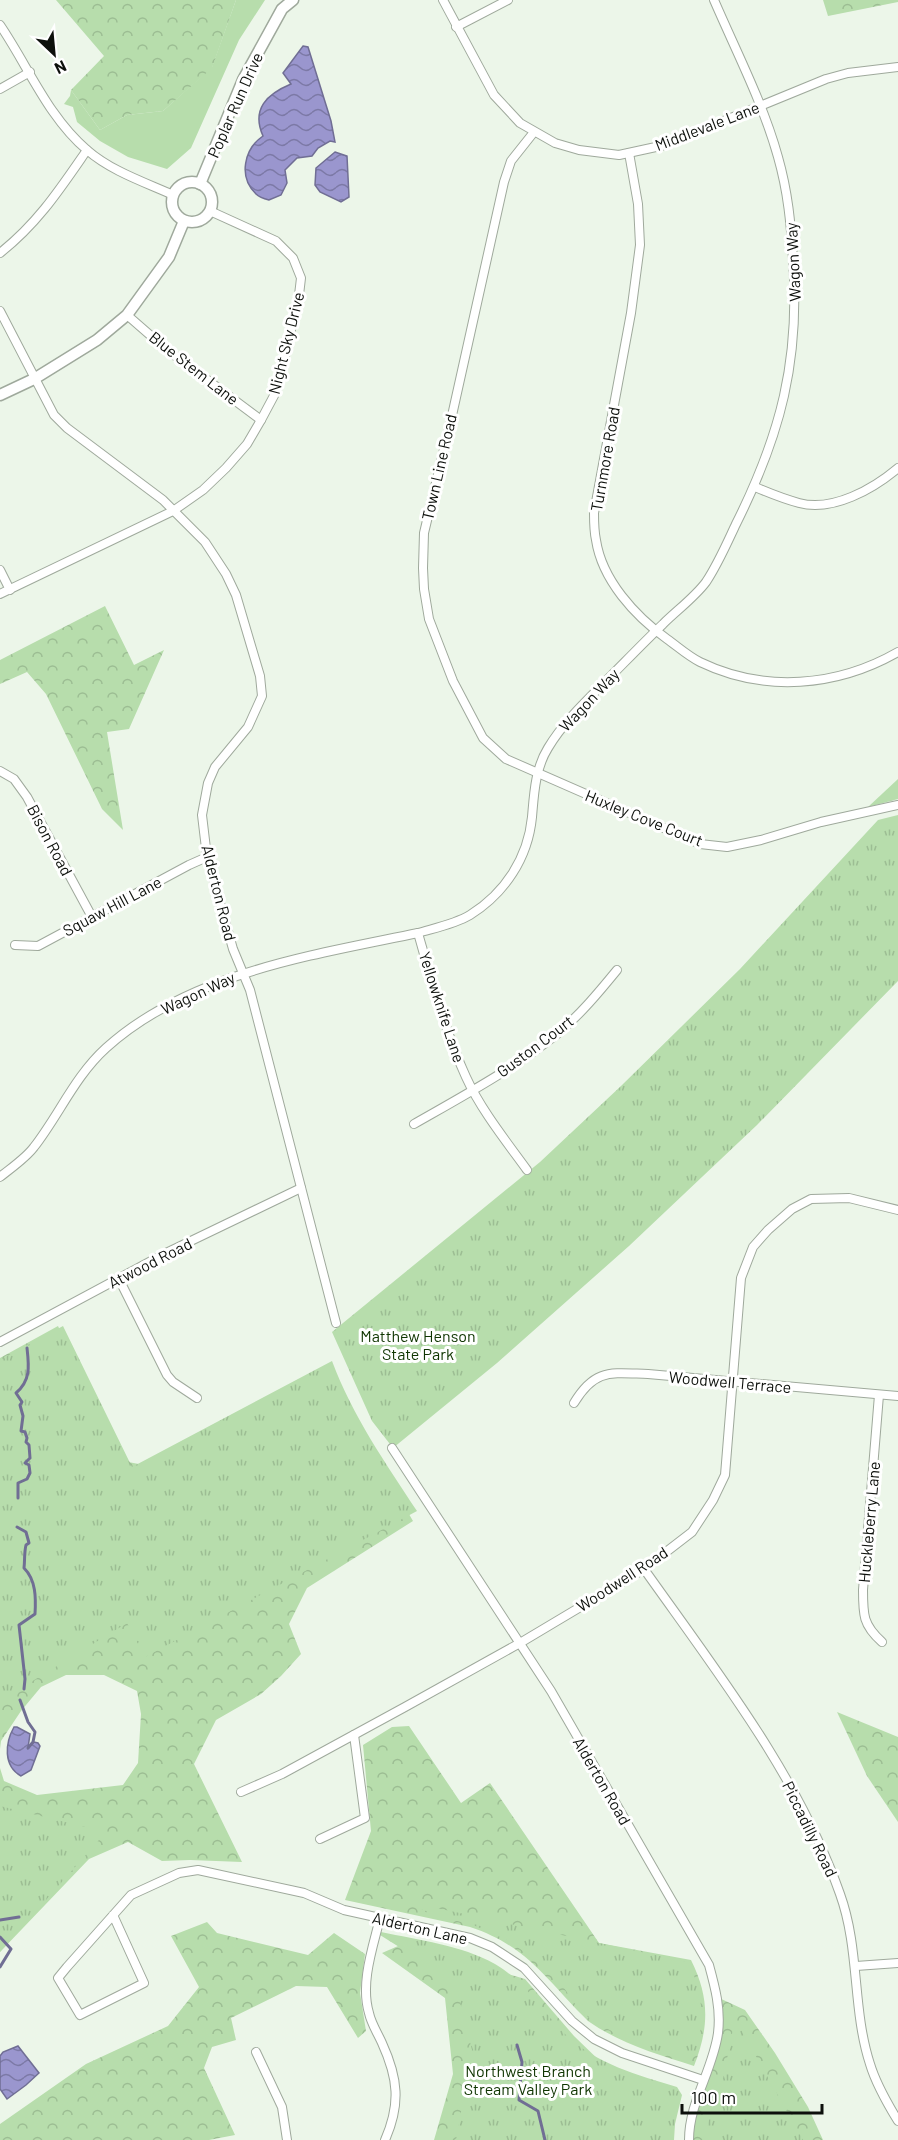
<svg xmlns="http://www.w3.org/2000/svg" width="898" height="2140" viewBox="0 0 898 2140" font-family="Barlow,sans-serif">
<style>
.green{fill:#b7ddac}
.forest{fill:url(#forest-crowns)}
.park{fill:url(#park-tufts)}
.water{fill:url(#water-waves);stroke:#706e94;stroke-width:1.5}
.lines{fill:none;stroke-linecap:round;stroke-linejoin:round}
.stream{stroke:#706e94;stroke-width:3}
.minor-casing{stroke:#9fa99c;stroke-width:10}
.tertiary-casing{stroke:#9fa99c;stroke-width:13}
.minor{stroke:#fff;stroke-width:8}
.tertiary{stroke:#fff;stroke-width:10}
.labels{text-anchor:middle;stroke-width:6;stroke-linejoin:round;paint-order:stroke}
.street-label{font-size:16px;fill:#0d100c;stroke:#fff}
.park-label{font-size:16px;fill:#0f3501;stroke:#fff}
</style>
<defs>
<pattern id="forest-crowns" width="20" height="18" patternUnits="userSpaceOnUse" patternTransform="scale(1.5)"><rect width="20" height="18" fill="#b7ddac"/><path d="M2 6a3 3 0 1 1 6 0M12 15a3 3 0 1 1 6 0" fill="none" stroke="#9cbd93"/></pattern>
<pattern id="park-tufts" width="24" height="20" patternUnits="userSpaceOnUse" patternTransform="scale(1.5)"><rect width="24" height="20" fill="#b7ddac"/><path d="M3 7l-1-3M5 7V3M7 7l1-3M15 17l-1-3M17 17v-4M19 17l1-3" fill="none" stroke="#9cbd93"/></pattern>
<pattern id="water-waves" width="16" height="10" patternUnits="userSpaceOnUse" patternTransform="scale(1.5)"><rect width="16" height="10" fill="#9a96ce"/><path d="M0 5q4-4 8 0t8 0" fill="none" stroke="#7c79a6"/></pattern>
</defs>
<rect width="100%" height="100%" fill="#ecf6e9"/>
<polygon class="green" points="236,0 265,0 239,40 191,148 167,169 128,157 100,141 77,122 73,107 64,104 70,96 71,90 100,130 127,115 163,111 212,67"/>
<g class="forest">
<polygon points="56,0 236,0 212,68 163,111 127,115 100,130 71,90 104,56"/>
<polygon points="823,0 898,0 898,2 828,16"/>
<polygon points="105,606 134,665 164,650 129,729 107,732 123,830 102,809 46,694 27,672 0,684 0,660"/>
<polygon points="898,779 898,799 868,807"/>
<polygon points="58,1326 121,1463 123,1461 144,1465 375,1456 413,1521 307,1588 289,1624 301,1654 281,1676 261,1694 216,1720 194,1764 242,1862 190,1860 162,1861 128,1842 89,1859 0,1952 0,1768 4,1781 37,1795 123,1785 138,1763 141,1714 137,1691 104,1675 66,1675 41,1687 21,1711 1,1741 0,1749 0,1358"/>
<polygon points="837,1712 898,1737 898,1822 867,1776"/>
<path d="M409,1726L461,1803L490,1783L599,1943L691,1960C710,1998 709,2028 694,2066C657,2054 621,2044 588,2021C547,1981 528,1946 470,1927L345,1900L371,1831L363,1745L392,1727Z"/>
<polygon points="207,1922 217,1933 308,1955 334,1933 365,1954 360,1993 366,2031 358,2038 327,1987 296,1986 231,2018 236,2040 212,2047 204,2068 235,2135 209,2140 0,2140 0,2124 86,2064 168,2026 199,1987 171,1936"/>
<polygon points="405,1943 525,1979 574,2036 607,2068 669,2140 434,2140 453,2074 445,1998 382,1953"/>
<polygon points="717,1997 745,2010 775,2053 808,2107 823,2140 689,2140 717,2035"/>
</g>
<g class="park">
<polygon points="898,815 898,981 757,1125 629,1246 497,1363 393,1448 372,1421 332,1332 540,1162 621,1086 740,969 878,820"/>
<path d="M63,1326L132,1467L332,1361C352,1415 386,1464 417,1511L145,1657L127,1623L0,1701V1360Z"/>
<polygon points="0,1806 106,1832 0,1952"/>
<path d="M413,1903L688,1962C703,1991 705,2021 696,2052L682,2060L639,2046L595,2022L580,2011L564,1988L545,1967L509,1941L471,1924L430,1915Z"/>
<path d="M381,1932C419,1940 461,1945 495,1964C527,1983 541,2010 566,2035C596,2064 638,2075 677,2087L682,2095L675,2124L674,2140H456L472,2050L455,1982L380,1935Z"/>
<polygon points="735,2019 803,2140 706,2140 706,2129 723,2079"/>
</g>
<g class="water">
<path d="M303,46L308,47L331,121L335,142L330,141L318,148L312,156L297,158L285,170L287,183L281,195L269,200C265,199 259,197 256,194C238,177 244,149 263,136C251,109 267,94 291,84L283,73Z"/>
<polygon points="335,152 347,156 349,197 341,202 320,192 315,185 316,168"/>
<path d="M14,1727H17L30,1734L28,1748L34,1742L38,1743L40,1746L31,1770L21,1776C3,1766 5,1743 14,1727Z"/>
<polygon points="18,2046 39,2073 26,2085 7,2099 0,2089 0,2056 3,2052"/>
</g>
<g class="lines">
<g class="stream">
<path d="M18,1498V1483L27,1479L30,1473L29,1465L25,1463L30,1458L29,1445L26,1442L27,1438L25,1432L21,1431L23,1416L20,1405L22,1402L16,1393C31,1380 29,1366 27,1348"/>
<path d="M17,1527L26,1532L29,1543L26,1545C24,1553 25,1560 24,1568C36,1580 36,1598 35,1614L19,1625L25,1679L24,1689"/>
<polyline points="20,1700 28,1722 35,1732 33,1742 28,1748"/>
<polyline points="0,1920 19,1917"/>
<polyline points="0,1937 11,1949 0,1967"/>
<polyline points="517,2045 522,2062 519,2100 538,2111 545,2140"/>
</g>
<g class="minor-casing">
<g id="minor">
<polyline points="443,0 494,95 520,123 555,143 579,150 619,155 665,145 826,79 848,73 898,67"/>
<path d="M0,25C28,66 48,117 87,150C111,171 144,182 173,195"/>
<polyline points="456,27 508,0"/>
<polyline points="0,89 30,72"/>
<polyline points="534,132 511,161 504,182 451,420 424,533 423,568 424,589 429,619 453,681 483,738 506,759 700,844 727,847 761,840 821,822 898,805"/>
<path d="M629,153L638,204L640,245L631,313L594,513C594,522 594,531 596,540C602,580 635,616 667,639C677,646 688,656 700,662C764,693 837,687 898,652"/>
<path d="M0,253C38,223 60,189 87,150"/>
<polyline points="0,311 54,415 67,428 163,500 205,542 226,574 236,595 260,676 262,696 248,727 215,767 208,783 202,815 207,857 233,949 250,990 336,1323"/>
<polyline points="127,315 166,349 261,420"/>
<path d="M755,487C769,493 784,499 799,503C833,512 873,489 898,468"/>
<polyline points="0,570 10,590"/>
<polyline points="0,594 173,511 203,490 226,468 247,444 261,420 277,390 299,295 301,278 293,258 276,241 210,211"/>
<polyline points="0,771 14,779 27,797 92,917"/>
<path d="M418,933C432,982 445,1031 466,1077C481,1110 506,1141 527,1170"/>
<polyline points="15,945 38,946 189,865 207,857"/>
<path d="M414,1124C463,1096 513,1069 557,1034C580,1015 599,992 617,970"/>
<path d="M0,1177C11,1168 26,1158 34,1147C59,1115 75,1076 106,1048C189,973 313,955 418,933C435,928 455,924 470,915C505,893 528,858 532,817C534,794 535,769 548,748C563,723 584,703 605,682C624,663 643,643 663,624C676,611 695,597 706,582C718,564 727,543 736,524C781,434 800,360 793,260C791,224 788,192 778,157C763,103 736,51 714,0"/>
<polyline points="119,1279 167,1375 173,1382 197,1398"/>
<polyline points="0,1342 168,1252 301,1188"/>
<path d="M879,1395L863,1590C863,1615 863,1625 882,1642"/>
<path d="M574,1403C595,1368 611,1373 648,1374L898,1396"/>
<path d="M392,1448L551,1691L709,1965C715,1987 721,2009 718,2033C713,2070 689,2102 689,2140"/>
<path d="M644,1569C717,1672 798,1775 840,1894C860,1949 852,2009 870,2064C876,2084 887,2103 898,2121"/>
<polyline points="241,1792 282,1774 405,1707 520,1643 644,1569 692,1532 713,1500 725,1475 741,1278 753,1247 768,1230 792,1209 811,1199 849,1198 898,1210"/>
<polyline points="320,1839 365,1818 354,1735"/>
<polyline points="113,1915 144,1983 80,2015 58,1978 67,1967 131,1895 179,1873 198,1870 304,1893 344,1910 470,1938 492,1947 524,1968 572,2021 594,2039 622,2053 703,2080"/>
<path d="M380,1918C373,1947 360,1983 369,2013C371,2023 378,2034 382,2043C398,2078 401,2104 385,2140"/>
<polyline points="856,1966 898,1963"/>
<polyline points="256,2052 282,2107 287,2140"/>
</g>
</g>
<g class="tertiary-casing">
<g id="tertiary">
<circle cx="192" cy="202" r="20"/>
<polyline points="200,184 243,80 282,9 293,0"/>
<polyline points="0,395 34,379 97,340 127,315 169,257 184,221"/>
</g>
</g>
<use href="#minor" class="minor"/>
<use href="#tertiary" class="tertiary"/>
</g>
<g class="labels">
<g class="street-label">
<text transform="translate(235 105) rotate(-66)" y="6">Poplar Run Drive</text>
<text transform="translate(707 126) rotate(-21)" y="6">Middlevale Lane</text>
<text transform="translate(793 262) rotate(-93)" y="6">Wagon Way</text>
<text transform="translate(286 343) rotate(-76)" y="6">Night Sky Drive</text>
<text transform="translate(194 368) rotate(38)" y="6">Blue Stem Lane</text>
<text transform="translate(605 459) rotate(-80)" y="6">Turnmore Road</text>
<text transform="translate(439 467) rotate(-77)" y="6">Town Line Road</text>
<text transform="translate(589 700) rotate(-47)" y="6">Wagon Way</text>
<text transform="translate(644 818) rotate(22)" y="6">Huxley Cove Court</text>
<text transform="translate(50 840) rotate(62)" y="6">Bison Road</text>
<text transform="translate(219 893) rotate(76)" y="6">Alderton Road</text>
<text transform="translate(112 906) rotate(-28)" y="6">Squaw Hill Lane</text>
<text transform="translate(198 993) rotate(-25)" y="6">Wagon Way</text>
<text transform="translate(442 1007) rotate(72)" y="6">Yellowknife Lane</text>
<text transform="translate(535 1046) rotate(-37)" y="6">Guston Court</text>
<text transform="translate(150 1263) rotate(-27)" y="6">Atwood Road</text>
<text transform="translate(730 1382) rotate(5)" y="6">Woodwell Terrace</text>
<text transform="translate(869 1522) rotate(-85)" y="6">Huckleberry Lane</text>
<text transform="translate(622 1579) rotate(-33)" y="6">Woodwell Road</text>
<text transform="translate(602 1781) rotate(60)" y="6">Alderton Road</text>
<text transform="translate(810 1829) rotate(64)" y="6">Piccadilly Road</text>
<text transform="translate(420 1928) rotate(13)" y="6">Alderton Lane</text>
</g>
<g class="park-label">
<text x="418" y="1342">Matthew Henson<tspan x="418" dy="18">State Park</tspan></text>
<text x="528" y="2077">Northwest Branch<tspan x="528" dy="18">Stream Valley Park</tspan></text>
</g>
</g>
<g transform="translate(54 54) rotate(154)" stroke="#ffffff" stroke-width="4.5" paint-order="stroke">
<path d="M0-4.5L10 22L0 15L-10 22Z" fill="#0d100c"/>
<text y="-9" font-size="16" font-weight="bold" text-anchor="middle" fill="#0d100c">N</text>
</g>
<path d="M682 2104v9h140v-9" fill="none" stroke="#0d100c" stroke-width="3"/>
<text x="691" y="2104" font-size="18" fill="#0d100c" stroke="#ffffff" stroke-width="4.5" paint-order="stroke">100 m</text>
</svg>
